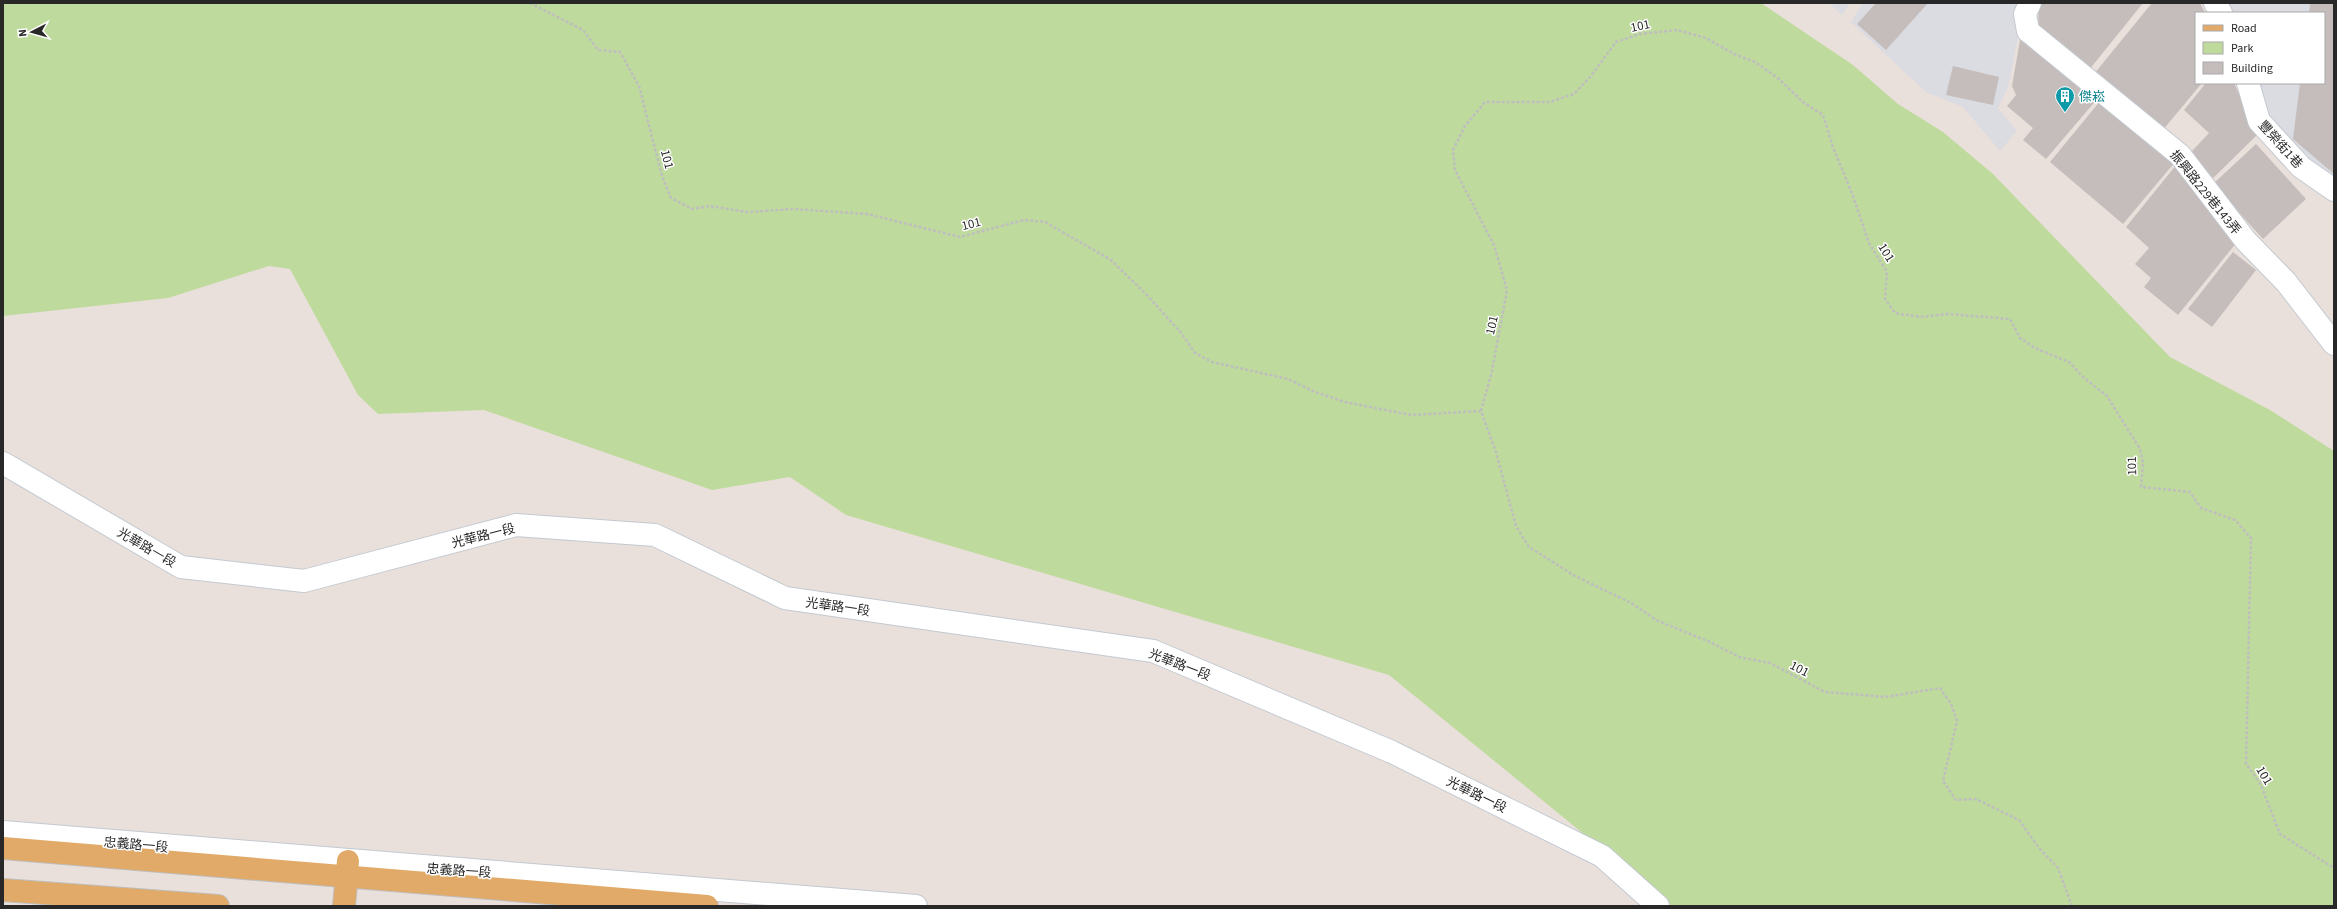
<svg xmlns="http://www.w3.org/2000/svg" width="2337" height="909" viewBox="0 0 2337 909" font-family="'Source Sans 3','Noto Sans TC',sans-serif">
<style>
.industrial{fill:#dbdbe2}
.green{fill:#bfda9d}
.building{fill:#c4bdbb}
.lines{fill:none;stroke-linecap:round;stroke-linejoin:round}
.minor-casing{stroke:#c3c9d0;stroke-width:24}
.major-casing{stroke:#bebebe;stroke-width:24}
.path{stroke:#bebebe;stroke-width:2.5;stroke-dasharray:3 2;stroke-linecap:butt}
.minor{stroke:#fff;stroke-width:22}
.major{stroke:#e1aa68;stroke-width:22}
.labels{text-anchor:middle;stroke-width:3;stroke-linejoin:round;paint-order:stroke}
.street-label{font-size:13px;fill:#282828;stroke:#fff}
.culture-label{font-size:13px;fill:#0d838f;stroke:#fff;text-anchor:start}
</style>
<rect width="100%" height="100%" fill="#e9e0db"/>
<g class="industrial">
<polygon points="1829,3 1850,3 1842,15"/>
<polygon points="1863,3 2025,3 2008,87 1998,108 2017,131 2000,151 1963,107 1926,92 1851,22"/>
<polygon points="2226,3 2334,3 2334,183 2270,121 2257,83 2324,83 2324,13 2233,13"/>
</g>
<polygon class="green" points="3,3 1761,3 1853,65 1898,104 1943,132 1993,174 2170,357 2270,410 2334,451 2334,906 1672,906 1389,675 846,515 790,477 712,490 484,410 378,414 358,395 290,269 269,266 168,298 3,316"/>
<g class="building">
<polygon points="1876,3 1928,3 1886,50 1857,24"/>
<polygon points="2039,3 2143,3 2089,70 2038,29"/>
<polygon points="2152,3 2200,3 2205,13 2196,13 2196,83 2202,83 2162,131 2094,74"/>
<polygon points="2310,3 2334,3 2334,174 2293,139 2300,83 2324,83 2324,13 2309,13"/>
<polygon points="2021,34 2098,98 2046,159 2023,140 2033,128 2007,106 2016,95 2012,86"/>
<polygon points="1953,66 1999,77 1993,105 1946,95"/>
<polygon points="2206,83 2234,83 2257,135 2213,178 2197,160 2192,151 2209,133 2184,110"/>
<polygon points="2101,100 2175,162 2123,224 2050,162"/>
<polygon points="2256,144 2306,199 2263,239 2213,184"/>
<polygon points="2177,164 2237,242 2178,315 2144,287 2151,278 2135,264 2149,248 2126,227"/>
<polygon points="2233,252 2256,270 2212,327 2188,309"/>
</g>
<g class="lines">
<g class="minor-casing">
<g id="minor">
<polyline points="2030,3 2025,14 2028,31 2180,155 2246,241 2286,282 2334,344"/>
<polyline points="2215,3 2221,13"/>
<polyline points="2248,83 2259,121 2301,167 2334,190"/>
<polyline points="3,463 181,567 304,581 516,525 655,535 785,598 1153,651 1392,752 1602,856 1658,906"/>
<polyline points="3,832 916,906"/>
</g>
</g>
<g class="major-casing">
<g id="major">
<polyline points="3,848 707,906"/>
<polyline points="3,890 218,906"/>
<polyline points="344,906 348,861"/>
</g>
</g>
<g class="path">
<polyline points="530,3 583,30 598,50 620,52 639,86 662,176 671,198 692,209 709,206 747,212 794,209 867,214 960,237 1024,220 1045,222 1111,260 1146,294 1182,334 1195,353 1212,362 1288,379 1315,392 1345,402 1380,409 1412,415 1481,411 1496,452 1516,526 1529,547 1575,576 1631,603 1658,621 1710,642 1739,657 1770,663 1825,692 1886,697 1940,688 1951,704 1957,721 1943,781 1956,800 1976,799 2019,820 2039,848 2058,868 2072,906"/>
<polyline points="1481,411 1492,371 1507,290 1494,245 1455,170 1453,150 1465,126 1485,102 1549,102 1574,94 1591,76 1616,42 1640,34 1677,30 1706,38 1734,54 1755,62 1779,79 1803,102 1823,115 1833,147 1853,196 1869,243 1887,272 1885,299 1895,313 1920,317 1948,314 2010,319 2020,338 2035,348 2069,362 2084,378 2107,396 2140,449 2143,463 2141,487 2190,492 2201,508 2235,520 2251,538 2246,764 2260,783 2280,834 2334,868"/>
</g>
<use href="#minor" class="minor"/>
<use href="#major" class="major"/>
</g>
<defs>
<g id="building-pin" transform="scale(1)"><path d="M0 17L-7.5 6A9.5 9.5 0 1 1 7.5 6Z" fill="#0f9aa8" stroke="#fff"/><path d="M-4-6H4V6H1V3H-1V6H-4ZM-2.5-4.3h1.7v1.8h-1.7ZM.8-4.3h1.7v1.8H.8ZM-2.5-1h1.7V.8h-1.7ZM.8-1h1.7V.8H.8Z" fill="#fff"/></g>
</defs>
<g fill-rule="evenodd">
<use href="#building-pin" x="2065" y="96"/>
</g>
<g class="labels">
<g class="street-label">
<text transform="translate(1640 25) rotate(-12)" y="5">101</text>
<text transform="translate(2281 144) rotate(48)" y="5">豐榮街1巷</text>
<text transform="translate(668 159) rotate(75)" y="5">101</text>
<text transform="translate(2206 192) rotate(51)" y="5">振興路229巷143弄</text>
<text transform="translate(971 223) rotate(-14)" y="5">101</text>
<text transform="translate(1887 252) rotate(58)" y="5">101</text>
<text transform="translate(1491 325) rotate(-77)" y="5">101</text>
<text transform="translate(2131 466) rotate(-91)" y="5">101</text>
<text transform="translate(483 535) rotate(-14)" y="5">光華路一段</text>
<text transform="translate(147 547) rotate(30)" y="5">光華路一段</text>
<text transform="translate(838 606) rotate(8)" y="5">光華路一段</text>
<text transform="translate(1180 664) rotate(21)" y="5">光華路一段</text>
<text transform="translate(1800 668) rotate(27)" y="5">101</text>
<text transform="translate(2265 775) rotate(59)" y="5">101</text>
<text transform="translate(1477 794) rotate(26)" y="5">光華路一段</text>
<text transform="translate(136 844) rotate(5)" y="5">忠義路一段</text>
<text transform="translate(459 870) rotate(4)" y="5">忠義路一段</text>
</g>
<g class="culture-label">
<text x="2079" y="101">傑崧</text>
</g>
</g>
<rect width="2337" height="909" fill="none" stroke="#282828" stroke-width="8"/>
<rect x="2195" y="12" width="130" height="72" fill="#ffffff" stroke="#a9a9a9"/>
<rect x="2203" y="25" width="20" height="6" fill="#e1aa68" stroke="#a9a9a9"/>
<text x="2231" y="32" font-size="12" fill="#282828">Road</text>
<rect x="2203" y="42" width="20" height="12" fill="#bfda9d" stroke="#a9a9a9"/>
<text x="2231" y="52" font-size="12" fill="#282828">Park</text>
<rect x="2203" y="62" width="20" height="12" fill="#c4bdbb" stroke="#a9a9a9"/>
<text x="2231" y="72" font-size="12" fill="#282828">Building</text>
<g transform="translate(32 32) rotate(264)" stroke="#ffffff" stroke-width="3" paint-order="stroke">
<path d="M0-3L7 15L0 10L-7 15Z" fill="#282828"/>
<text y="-6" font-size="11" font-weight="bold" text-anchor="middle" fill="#282828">N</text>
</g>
</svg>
